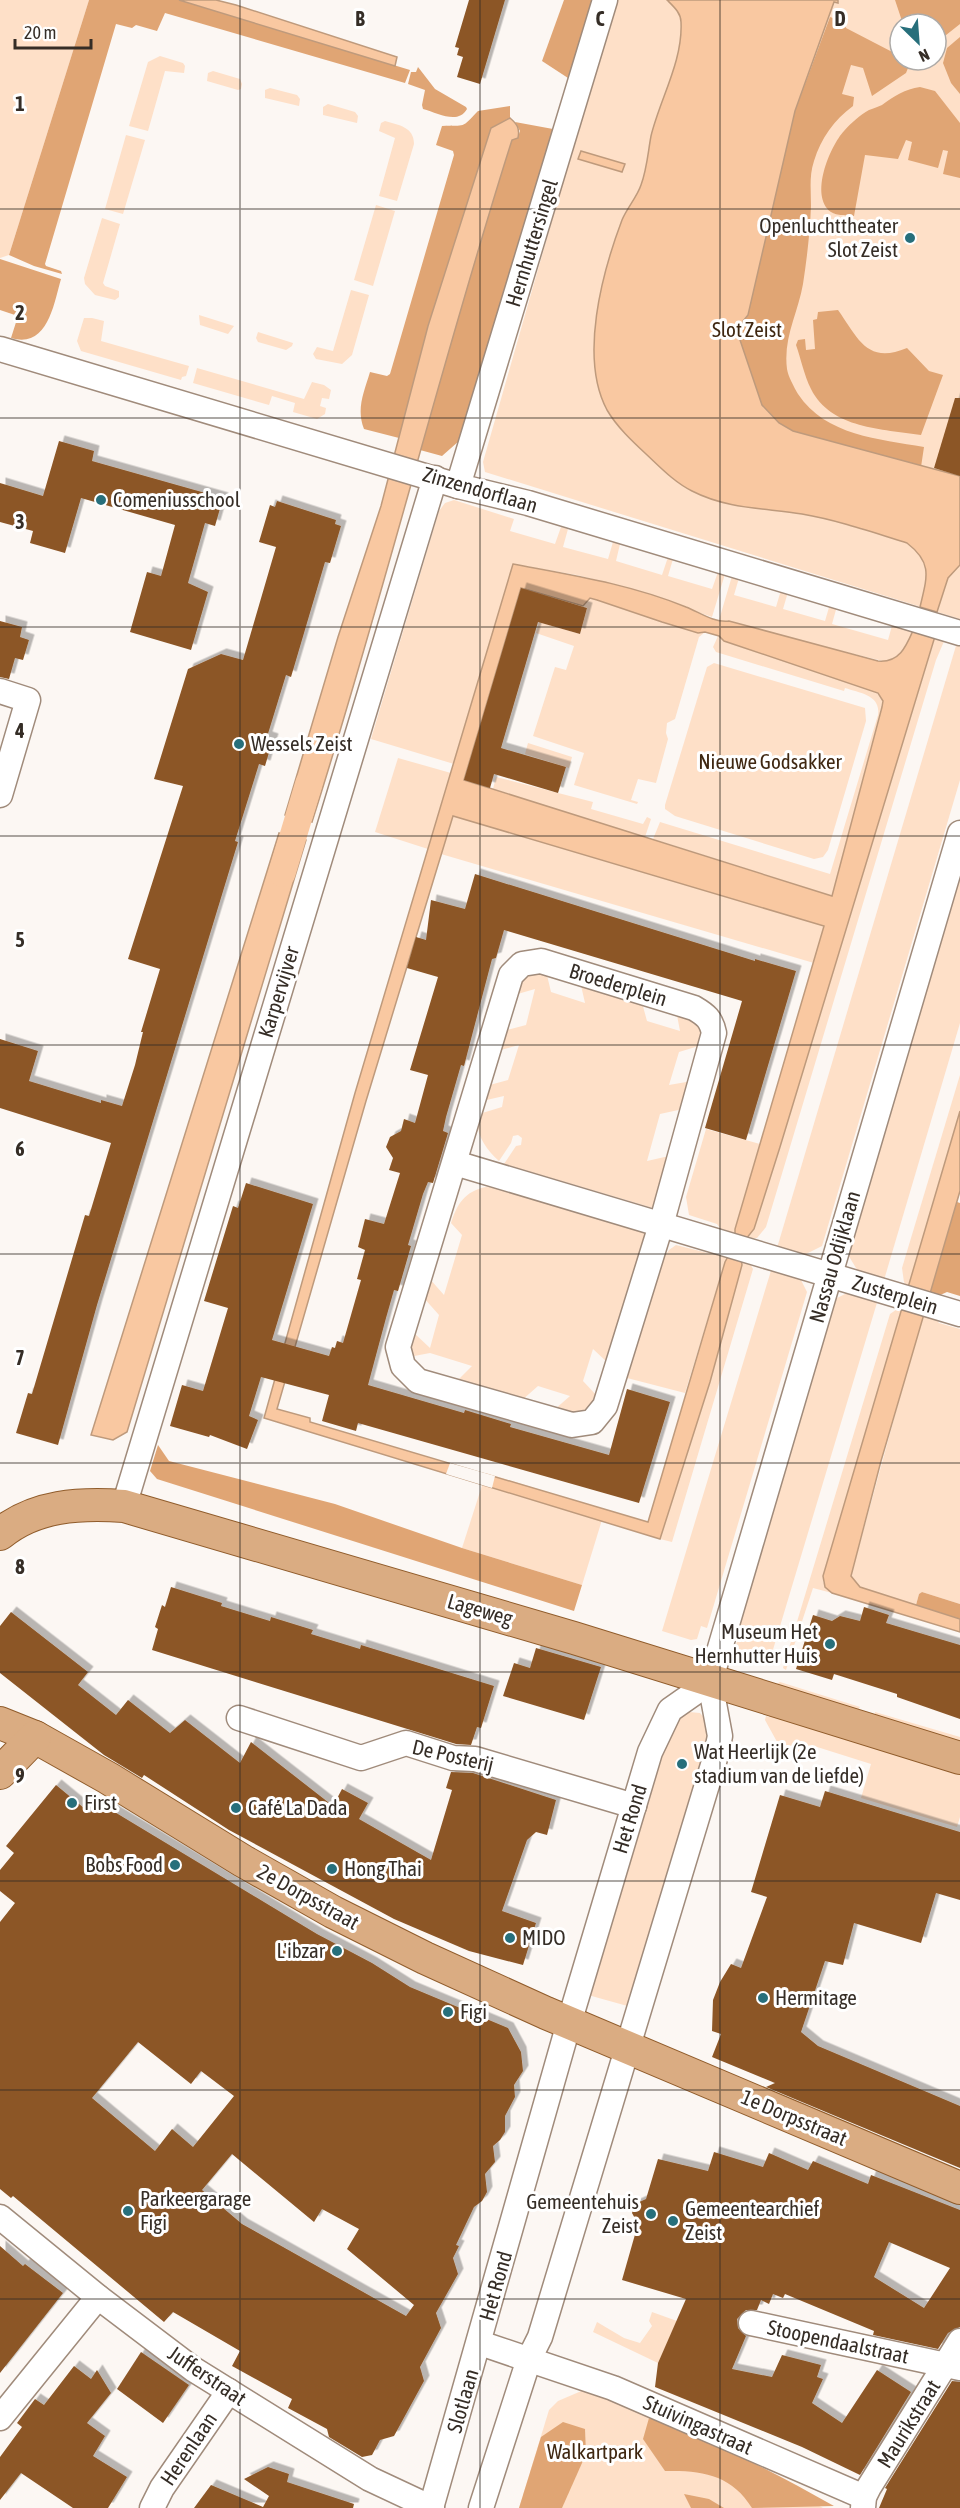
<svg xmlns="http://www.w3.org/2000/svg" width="960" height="2508" viewBox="0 0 960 2508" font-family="'Asap Condensed',sans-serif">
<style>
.green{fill:#fee0c8;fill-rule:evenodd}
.forest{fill:#e0a574}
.water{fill:#f9c8a1;stroke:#be9a7c;stroke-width:1.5;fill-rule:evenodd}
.pier{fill:#fcf7f3}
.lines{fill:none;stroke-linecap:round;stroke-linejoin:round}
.canal{stroke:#f9c8a1;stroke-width:27}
.building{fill:#8c5626;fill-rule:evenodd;filter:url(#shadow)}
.minor-casing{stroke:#a08b7b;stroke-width:27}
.major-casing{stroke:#905c2b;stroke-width:34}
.minor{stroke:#fff;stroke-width:24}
.major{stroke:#daac82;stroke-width:32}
.grid{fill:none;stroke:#352d26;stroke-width:1.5;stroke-opacity:0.55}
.poi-dot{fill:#276f7b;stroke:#fff;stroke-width:2}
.labels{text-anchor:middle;stroke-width:6;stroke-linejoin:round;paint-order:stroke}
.poi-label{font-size:21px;fill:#352d26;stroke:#fff;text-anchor:start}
.street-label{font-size:21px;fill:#352d26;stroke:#fff}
.park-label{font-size:21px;fill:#3f2711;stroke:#fff}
.grid-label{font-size:20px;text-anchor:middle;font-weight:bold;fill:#352d26;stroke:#fff;stroke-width:6;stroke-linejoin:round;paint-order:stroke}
</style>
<defs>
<filter id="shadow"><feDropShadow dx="5.5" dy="-5.5" stdDeviation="0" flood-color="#0004"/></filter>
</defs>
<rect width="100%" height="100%" fill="#fcf7f3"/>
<g class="green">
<polygon points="0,0 89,0 9,255 0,258"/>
<path d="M615,0H960V619L485,472L483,462ZM900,24H936V60H900Z"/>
<polygon points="160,56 183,63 185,66 184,73 165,71 148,131 129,126 148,62"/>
<polygon points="213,71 240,79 242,84 241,89 238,90 207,81 208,73"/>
<polygon points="270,88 297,95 300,99 299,106 265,98 265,90"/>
<polygon points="328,104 355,112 358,116 357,123 323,115 323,107"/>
<path d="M385,121C399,125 414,127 414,144L397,201L379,196L395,138L379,131L381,123Z"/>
<polygon points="126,135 145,140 123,214 105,209"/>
<polygon points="376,205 395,211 373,286 354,280"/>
<polygon points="102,218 120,224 103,283 105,286 119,291 119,297 115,300 95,295 85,284 84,278"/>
<polygon points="351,290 369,295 352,355 342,364 316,359 313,354 317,347 333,351"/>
<polygon points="199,315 234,326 228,334 200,325"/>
<polygon points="84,318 92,318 104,321 101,341 189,366 186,376 182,377 181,380 81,351 77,341"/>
<polygon points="258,332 293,343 292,346 286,350 258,342 256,338"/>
<polygon points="197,368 304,399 312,382 324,385 331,390 329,399 322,398 320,406 326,408 325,414 317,419 293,412 295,403 272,396 269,405 193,383"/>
<polygon points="454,500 514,519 510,531 555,544 561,527 568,529 563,547 608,559 613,542 620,544 616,561 662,575 668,557 673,559 668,576 712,589 718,572 725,574 712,617 624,587 577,575 513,564 454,764 371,739 439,511 445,503"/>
<polygon points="732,576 739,578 734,595 776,607 781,590 788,592 783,609 825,621 830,604 837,606 832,624 888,640 893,622 915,626 904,651 887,662 722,622 719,620"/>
<polygon points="590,598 698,633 705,632 699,637 675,719 667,723 666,733 668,739 656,783 638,779 631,800 638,802 637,804 574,785 584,753 533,736 555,667 566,670 574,646 536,633 539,622 580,634 587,608 583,606"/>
<polygon points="936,634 945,639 936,660 766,1227 757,1238 746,1239 754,1229 780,1147"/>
<path d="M718,636L725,641L875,690L883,701L832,896L653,839L660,822L830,874L878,715C881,695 860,693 845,688L844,691L716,652L713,647Z"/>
<polygon points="958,639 960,640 960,780 822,1246 802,1256 777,1248"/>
<polygon points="714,663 865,708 866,721 828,850 823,857 814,859 675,816 665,809 665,805 707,667"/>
<polygon points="528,743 572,757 569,768 525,754"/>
<polygon points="398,758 451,773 428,849 375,832"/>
<polygon points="496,777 593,802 591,809 643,824 647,817 651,819 645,837 493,789"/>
<polygon points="453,816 824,926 814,963 441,854"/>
<polygon points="960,873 960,1023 884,1280 859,1273 847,1253"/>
<path d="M546,971L551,992L585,1003L580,981L641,999L647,1021L680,1031L676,1010L703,1027L702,1045L679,1052L669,1085L692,1081L683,1109L660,1114L647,1161L669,1156L653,1208L504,1164L516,1146L521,1145L522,1138L518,1135L513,1136L511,1143L499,1161C485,1148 474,1133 479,1114L502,1107L504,1096L482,1101L486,1086L508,1080L519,1045L497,1051L503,1031L526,1025L535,989L514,995L524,974Z"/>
<polygon points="960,1075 960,1111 908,1288 904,1282 902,1268"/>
<polygon points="706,1129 760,1144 735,1229 735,1237 721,1230 717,1224 689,1215 686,1197"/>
<path d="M486,1187L499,1188L645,1231L646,1235L608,1363L593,1349L583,1381L598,1397L596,1402L581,1415L554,1410L570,1396L538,1386L521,1401L456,1382L472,1366L430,1353L409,1357L408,1349L413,1332L430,1348L439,1315L423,1297L429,1278L444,1295L462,1235L451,1223C457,1204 465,1191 486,1187Z"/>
<polygon points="676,1245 708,1253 716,1250 730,1253 725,1262 685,1393 627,1378 660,1263 669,1250"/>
<polygon points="741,1257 747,1258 753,1269 672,1542 660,1539 710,1382 742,1265"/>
<polygon points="773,1264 797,1272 807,1292 707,1628 701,1626 697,1639 691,1640 662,1631"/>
<polygon points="853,1290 879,1296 769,1663 736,1653 734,1650 739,1636 732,1634 833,1300"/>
<polygon points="903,1305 823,1576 823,1582 832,1593 813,1588 786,1670 783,1668 890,1314"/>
<polygon points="923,1313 933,1315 939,1323 960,1329 960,1604 922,1592 919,1594 916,1605 860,1587 851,1576"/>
<polygon points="486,1473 605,1510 582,1585 462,1548"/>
<polygon points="780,1682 860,1707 858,1710 775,1685"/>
<polygon points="689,1712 700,1713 706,1720 711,1735 631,2007 588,1995 663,1741 679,1718"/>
<polygon points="770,1712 960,1770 960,1817 957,1827 861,1798 871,1764 814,1746 810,1758 781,1749 765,1720 766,1716 769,1717"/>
<polygon points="875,1712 960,1737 960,1744 875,1718"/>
<polygon points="652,2312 677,2321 658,2363 593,2332 597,2322 624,2338 640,2343 652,2326 649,2321"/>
<polygon points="586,2389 610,2395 823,2508 519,2508 549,2410 558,2401"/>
</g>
<g class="forest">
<polygon points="89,0 179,0 410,70 405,83 165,13 157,31 136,25 132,28 116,24 45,264 46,266 61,271 62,274 34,266 9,255"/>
<polygon points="564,0 592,0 568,78 542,61"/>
<polygon points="895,0 960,0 960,24 936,43 936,24 903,24"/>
<path d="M830,17L845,22L846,28L900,56V60H907L910,63L906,73L872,96L863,68L851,65L842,94L854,97L853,106C834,120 821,138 814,161C809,176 811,190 811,206C810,232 807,258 803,284C798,313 783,338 787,369C788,376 794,387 798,394C826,436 879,439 924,447L921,467L793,431L779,423L762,405L739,337L743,321L748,315L795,111Z"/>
<polygon points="960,37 960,94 951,83 943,63 947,48"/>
<path d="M418,67L435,89L466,107L467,109C458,125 438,113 423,109L422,105L425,90L408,84L411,72H416Z"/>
<path d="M920,87L935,91L960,123V178L943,174L948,151L943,150L938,168L908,160L912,142L906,140L898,159L865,155L854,216C847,215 837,216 831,212C809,196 830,146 844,131C851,123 860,115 869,110C874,108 878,107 882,105C894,96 905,89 920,87Z"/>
<path d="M510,106V118L491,128L428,326L399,438L364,429C356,409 364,392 370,372L387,376L390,374L454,155L453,151L436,145L442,126C466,125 461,129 478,111Z"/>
<polygon points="515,122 553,129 472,407 459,441 442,456 420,450 469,274 512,140 518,137 520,131"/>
<path d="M0,259L61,279C54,303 48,349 11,338L18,316L0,310Z"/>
<path d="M838,310C858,338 867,365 907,348L929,371L943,375L921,435C883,429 831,429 811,389C804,375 801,359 796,345L798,340L805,339L806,350L815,349L813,320L817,319L818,312Z"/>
<polygon points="957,1202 960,1203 960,1296 947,1292 938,1296 929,1294"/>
<polygon points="158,1445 169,1461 335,1504 462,1548 582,1585 574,1611 157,1479 150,1471"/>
<polygon points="922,1592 960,1604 960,1619 916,1605 919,1594"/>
<path d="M649,2418C714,2441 773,2472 834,2506L752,2508C732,2475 702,2470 665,2471L643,2439Z"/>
<polygon points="563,2422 585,2429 586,2454 562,2508 519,2508 541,2437"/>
<polygon points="684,2494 709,2499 724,2508 691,2508"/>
</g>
<g class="water">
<polygon points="179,0 216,0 236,5 397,57 395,66"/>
<path d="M667,0H838V3L834,2L795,111L748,315L743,321L739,337L762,405L779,423L793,431L960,476V565L948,578L937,612L920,607C927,577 933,563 907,543C872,532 837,520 802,514C764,508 727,509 692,491C674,482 660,467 646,454C632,441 617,427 607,410C579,358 602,273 622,220C627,208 637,197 641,185C647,169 648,152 651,136C660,99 683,61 681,22C681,13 674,7 667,0Z"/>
<path d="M510,118C517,124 520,128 518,138L512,140C440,366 384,596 312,822L285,815L338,637L381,506L428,326L491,128Z"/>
<polygon points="581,151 625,164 622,172 578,159"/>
<path d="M513,564C571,575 630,584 686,607C699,612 714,623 729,621L878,661C901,663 907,644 915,626L936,633L780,1147L754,1229L746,1239L735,1237V1229L824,926L453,816L366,1101L277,1409L310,1418V1422L648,1522L725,1262L730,1253L741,1257L742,1265L710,1382L660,1539L264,1418L355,1093ZM521,588L583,606L590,598L597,600L662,622L698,633L705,632L719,636L724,641L878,693L883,701L882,707L832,896L464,780Z"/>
<polygon points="279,833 306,840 127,1432 113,1440 91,1435"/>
<polygon points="960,1111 960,1191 881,1461 851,1576 860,1587 960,1619 960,1632 832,1593 825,1587 823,1576"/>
</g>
<polygon class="pier" points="450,1463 495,1476 492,1488 446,1474"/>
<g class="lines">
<polyline class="canal" points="282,873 309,783"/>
</g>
<g class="building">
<polygon points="469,0 505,0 480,84 457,77 463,57 457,55 459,48 455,47"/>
<polygon points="955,398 960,398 960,476 934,468"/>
<polygon points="59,441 94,451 92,461 223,498 215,526 205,523 188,583 208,592 191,650 130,632 147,572 161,576 175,525 81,498 65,553 30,543 33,531 0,522 0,483 43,496"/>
<polygon points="277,501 336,520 335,524 341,526 330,563 325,562 291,677 286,675 267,737 273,739 265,766 259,764 235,841 238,842 97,1305 58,1445 16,1433 28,1393 32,1394 85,1215 89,1216 111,1143 0,1108 0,1039 38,1051 29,1081 101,1103 101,1100 122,1106 135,1065 143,1032 141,1032 160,969 128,959 183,786 154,779 188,669 221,654 243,660 276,547 259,542 270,505 275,507"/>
<polygon points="521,588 587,608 580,634 538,622 501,748 566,767 558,793 494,774 490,788 464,780"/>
<polygon points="0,621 22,627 20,637 29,640 23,660 15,658 9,679 0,677"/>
<polygon points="475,874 755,961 755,959 796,971 746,1140 705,1128 742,1001 504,930 496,958 492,959 464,1066 461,1065 446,1117 443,1131 448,1133 433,1183 428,1182 423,1194 408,1245 411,1246 398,1291 394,1290 386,1318 368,1385 464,1413 465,1410 511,1424 510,1427 609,1455 627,1389 670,1402 639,1503 358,1423 356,1431 322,1421 329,1395 261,1377 249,1416 258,1420 247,1449 210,1435 209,1437 170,1426 182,1385 203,1391 228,1308 204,1301 233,1206 238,1208 246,1183 313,1204 272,1340 329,1356 332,1347 335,1348 337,1341 343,1343 361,1280 357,1279 365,1250 358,1247 365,1219 384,1224 400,1173 389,1170 393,1158 386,1147 390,1137 401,1131 404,1119 415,1123 428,1075 410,1070 438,977 407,968 416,937 426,940 431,900 465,909"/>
<polygon points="171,1587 222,1603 221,1606 270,1621 271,1617 313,1630 311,1634 360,1649 361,1645 494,1686 481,1728 477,1727 471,1745 456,1744 152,1650 158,1629 155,1627 162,1605 165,1607"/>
<polygon points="864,1607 889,1615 886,1623 960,1645 960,1719 897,1697 897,1694 834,1674 832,1680 796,1669 813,1615 832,1621 840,1616 860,1621"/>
<polygon points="11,1612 88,1672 78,1685 116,1715 128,1700 170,1733 185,1720 240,1763 251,1742 333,1806 342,1789 368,1803 359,1819 431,1860 452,1790 446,1788 451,1772 473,1773 556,1800 547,1835 536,1832 527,1840 502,1911 536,1923 523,1965 469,1951 394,1919 229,1830 144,1775 142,1778 104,1755 0,1673 0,1626"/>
<polygon points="536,1648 601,1667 584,1720 503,1696 514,1663 530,1668"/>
<path d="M56,1785L90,1813L98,1802L317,1934L372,1963L410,1987L508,2028L521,2052L523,2071L514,2085L515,2097L505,2116V2132L500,2140L493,2146L495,2162L485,2174L487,2192L482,2201L474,2207L456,2245L459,2246L453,2258L458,2274L436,2313L441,2328L420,2367L424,2381L394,2436L380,2440L372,2455L362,2457L329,2437L327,2429L288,2408L292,2399L232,2366L240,2351L173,2312L164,2322L13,2196L11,2198L0,2189V1922L15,1903L0,1891V1870L14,1853L6,1846ZM138,2042L191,2084L201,2071L234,2096L193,2147L172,2129L155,2151L92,2098ZM232,2154L314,2222L322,2209L359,2229L347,2249L414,2305L406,2316L242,2224L202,2190Z"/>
<polygon points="825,1791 960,1832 960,1900 936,1893 921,1943 854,1923 843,1965 825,1961 801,2032 818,2046 960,2106 960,2168 766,2087 775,2083 712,2057 721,2034 712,2031 713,2000 720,1982 731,1964 741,1968 767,1897 751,1892 780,1795 820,1807"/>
<path d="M714,2152L763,2167L769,2153L808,2170L813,2161L868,2184L871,2175L960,2210V2327L948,2333L938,2349L873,2335L874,2331L785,2294L783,2298L773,2294L769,2304L761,2300L757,2310H746L737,2319L738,2328L746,2336L732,2369L772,2377L782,2355L821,2365L817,2377L823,2379L812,2403L842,2423L877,2370L911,2392L860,2475L802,2447L655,2387L658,2363L686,2299L622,2280L638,2224L632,2213L635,2204L646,2199L658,2159L708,2171ZM889,2242L950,2268L924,2308L874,2277Z"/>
<polygon points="0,2246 23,2266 25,2264 63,2293 0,2373"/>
<polygon points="141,2352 189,2385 163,2423 117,2389"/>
<polygon points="74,2366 91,2379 97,2370 111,2393 87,2423 105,2436 93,2456 127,2477 108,2508 73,2508 21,2473 0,2500 0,2457 22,2427 17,2423 35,2399 44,2405"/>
<polygon points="952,2381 960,2382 960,2508 879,2508 887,2489 885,2488"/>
<polygon points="268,2467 289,2474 287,2482 354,2504 353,2508 194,2508 211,2485 263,2507 269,2496 244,2479"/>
</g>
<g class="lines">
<g class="minor-casing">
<g id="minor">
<polyline points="0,349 458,486 528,503 960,633"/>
<polyline points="458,486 605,0"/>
<polyline points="0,691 28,700 0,795"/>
<path d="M541,961L694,1008C706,1015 711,1019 714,1033L661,1225L605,1406L592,1422L572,1425L418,1381L403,1366L398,1347L511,975L522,964Z"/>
<polyline points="455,1163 960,1314"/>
<polyline points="124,1506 435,478"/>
<polyline points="710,1682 960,833"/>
<polyline points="239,1718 361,1758 406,1743 453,1758 475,1759 634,1806"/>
<polyline points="0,2217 98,2297 193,2369 370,2479 432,2508"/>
<polyline points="751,2323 960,2368"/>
<polyline points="480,2343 613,2388 864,2497"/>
<polyline points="0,2418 98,2297"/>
<polyline points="152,2508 162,2488 229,2391"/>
<polyline points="431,2508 569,2023 650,1752 670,1710 710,1682"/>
<polyline points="481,2508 529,2359 540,2337 716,1755 720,1736 710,1682"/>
<polyline points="863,2508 864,2497 869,2487 960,2341"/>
</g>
</g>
<g class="major-casing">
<g id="major">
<path d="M0,1534C35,1505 80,1503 124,1506L574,1638L960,1758"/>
<polyline points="0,1723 35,1737 108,1778 243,1861 333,1912 425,1958 546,2013 960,2188"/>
<polyline points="0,1773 35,1737"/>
</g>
</g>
<use href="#minor" class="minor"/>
<use href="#major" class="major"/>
</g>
<path class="grid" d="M240,0V2508M480,0V2508M720,0V2508M0,209H960M0,418H960M0,627H960M0,836H960M0,1045H960M0,1254H960M0,1463H960M0,1672H960M0,1881H960M0,2090H960M0,2299H960"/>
<g class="poi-dot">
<circle cx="910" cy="238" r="6"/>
<circle cx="101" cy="500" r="6"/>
<circle cx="239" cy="744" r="6"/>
<circle cx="830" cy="1644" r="6"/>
<circle cx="682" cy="1764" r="6"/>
<circle cx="72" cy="1803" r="6"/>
<circle cx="236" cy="1808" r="6"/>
<circle cx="175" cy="1865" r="6"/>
<circle cx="332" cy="1869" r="6"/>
<circle cx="510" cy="1938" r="6"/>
<circle cx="337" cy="1951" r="6"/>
<circle cx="763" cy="1998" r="6"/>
<circle cx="448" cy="2012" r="6"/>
<circle cx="128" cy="2211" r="6"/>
<circle cx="651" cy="2214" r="6"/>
<circle cx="673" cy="2221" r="6"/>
</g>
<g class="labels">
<g class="poi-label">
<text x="898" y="233" text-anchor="end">Openluchttheater<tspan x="898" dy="24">Slot Zeist</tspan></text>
<text x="113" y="507">Comeniusschool</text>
<text x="251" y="751">Wessels Zeist</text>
<text x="818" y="1639" text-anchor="end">Museum Het<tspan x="818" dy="24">Hernhutter Huis</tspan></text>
<text x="694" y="1759">Wat Heerlijk (2e<tspan x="694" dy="24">stadium van de liefde)</tspan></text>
<text x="84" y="1810">First</text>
<text x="248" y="1815">Café La Dada</text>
<text x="163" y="1872" text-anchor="end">Bobs Food</text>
<text x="344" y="1876">Hong Thai</text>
<text x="522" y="1945">MIDO</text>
<text x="325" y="1958" text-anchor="end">L'ibzar</text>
<text x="775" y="2005">Hermitage</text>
<text x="460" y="2019">Figi</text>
<text x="140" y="2206">Parkeergarage<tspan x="140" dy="24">Figi</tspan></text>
<text x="639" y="2209" text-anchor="end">Gemeentehuis<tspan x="639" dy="24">Zeist</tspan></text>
<text x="685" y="2216">Gemeentearchief<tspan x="685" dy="24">Zeist</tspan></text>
</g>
<g class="street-label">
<text transform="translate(532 243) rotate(-73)" y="7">Hernhuttersingel</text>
<text transform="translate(480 490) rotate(16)" y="7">Zinzendorflaan</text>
<text transform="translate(618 985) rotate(17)" y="7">Broederplein</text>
<text transform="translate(279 992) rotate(-73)" y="7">Karpervijver</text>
<text transform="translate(835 1257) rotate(-74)" y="7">Nassau Odijklaan</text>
<text transform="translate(895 1295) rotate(17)" y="7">Zusterplein</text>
<text transform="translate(480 1610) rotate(16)" y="7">Lageweg</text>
<text transform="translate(453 1756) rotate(13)" y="7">De Posterij</text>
<text transform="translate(630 1819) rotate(-73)" y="7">Het Rond</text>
<text transform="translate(308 1897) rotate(29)" y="7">2e Dorpsstraat</text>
<text transform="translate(794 2118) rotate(23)" y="7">1e Dorpsstraat</text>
<text transform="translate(496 2286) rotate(-74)" y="7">Het Rond</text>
<text transform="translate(838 2342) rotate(12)" y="7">Stoopendaalstraat</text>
<text transform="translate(207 2376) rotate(34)" y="7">Jufferstraat</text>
<text transform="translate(463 2401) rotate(-74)" y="7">Slotlaan</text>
<text transform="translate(909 2424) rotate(-58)" y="7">Maurikstraat</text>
<text transform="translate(698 2425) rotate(24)" y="7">Stuivingastraat</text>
<text transform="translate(189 2449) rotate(-56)" y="7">Herenlaan</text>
</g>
<g class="park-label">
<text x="747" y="337">Slot Zeist</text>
<text x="770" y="769">Nieuwe Godsakker</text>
<text x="595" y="2459">Walkartpark</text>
</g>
</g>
<g class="grid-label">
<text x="360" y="26">B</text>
<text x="600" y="26">C</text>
<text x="840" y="26">D</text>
<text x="20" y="111">1</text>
<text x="20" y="320">2</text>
<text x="20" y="529">3</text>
<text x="20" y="738">4</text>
<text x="20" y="947">5</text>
<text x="20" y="1156">6</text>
<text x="20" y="1365">7</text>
<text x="20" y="1574">8</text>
<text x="20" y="1783">9</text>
</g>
<g transform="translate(918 42) rotate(155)"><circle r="28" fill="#ffffff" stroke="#aeaba8" stroke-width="1.5"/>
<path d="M0-4.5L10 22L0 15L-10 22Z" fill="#276f7b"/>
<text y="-9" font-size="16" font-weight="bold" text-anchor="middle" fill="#352d26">N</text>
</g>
<path d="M15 39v9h76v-9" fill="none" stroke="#352d26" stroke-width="3"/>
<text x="24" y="39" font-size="18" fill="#352d26" stroke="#ffffff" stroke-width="4.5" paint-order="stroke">20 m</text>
</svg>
